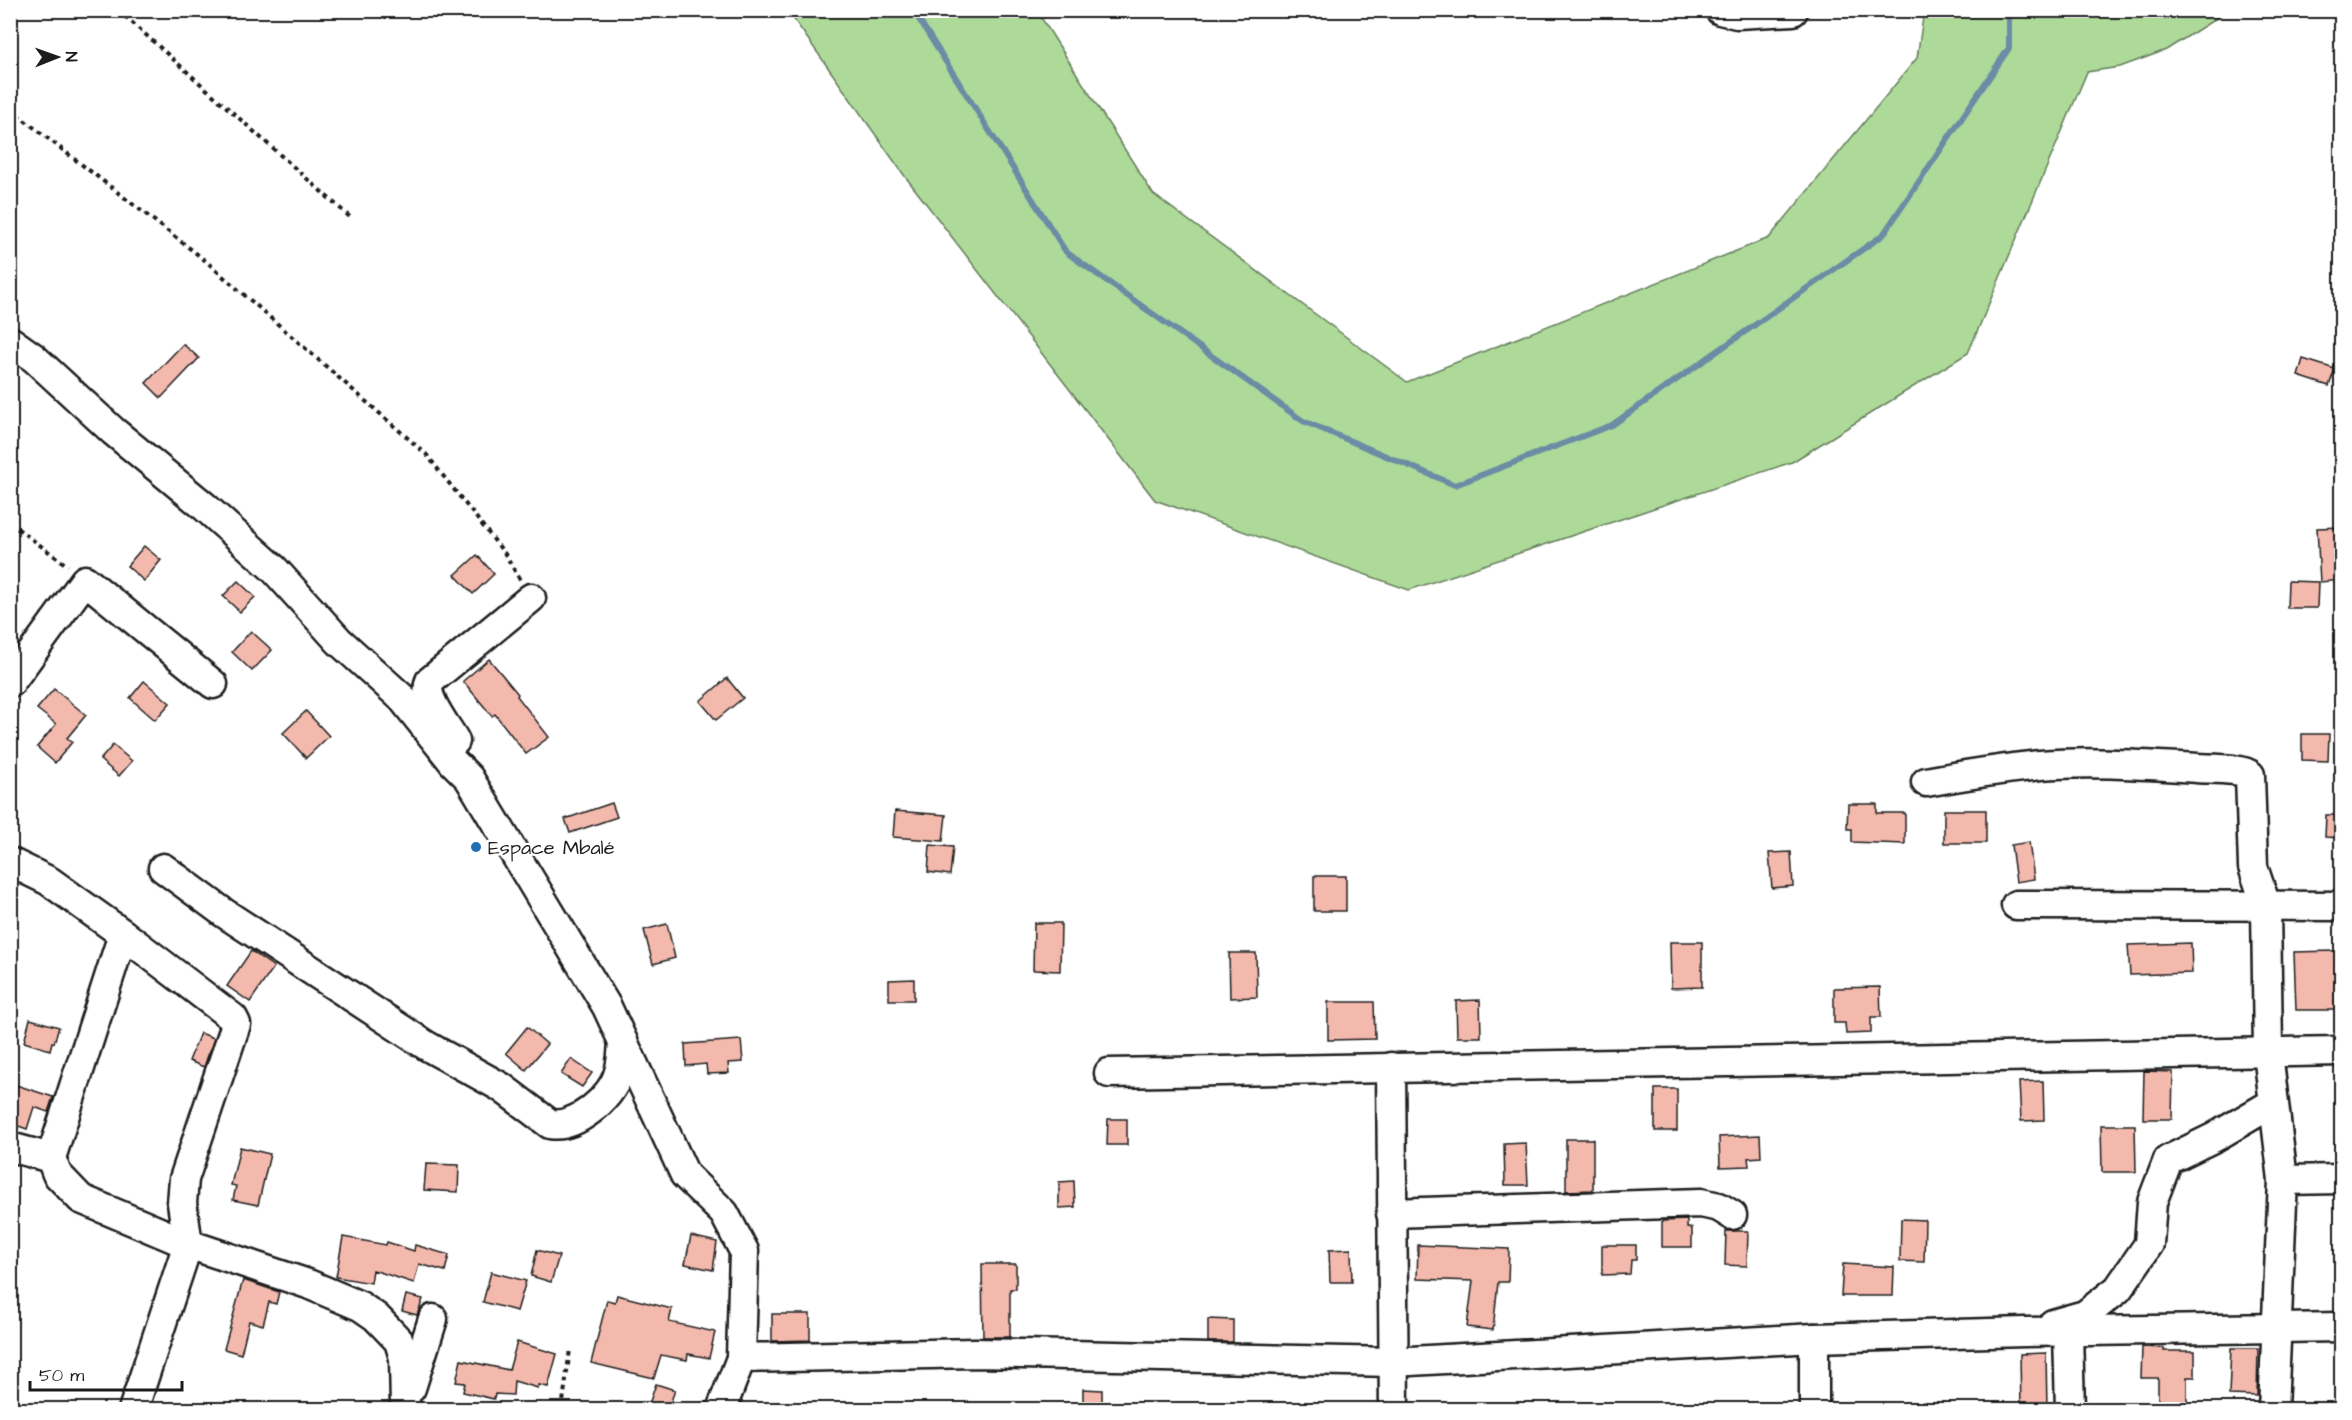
<svg xmlns="http://www.w3.org/2000/svg" width="2352" height="1420" viewBox="0 0 2352 1420" font-family="'Architects Daughter',sans-serif">
<style>
.green{fill:#adda99;stroke:#647b5a;stroke-width:1.5}
.lines{fill:none;stroke-linecap:round;stroke-linejoin:round}
.stream{stroke:#6c8ba4;stroke-width:6}
.building{fill:#f3b9ad;stroke:#1c1c1c;stroke-width:1.5}
.minor-casing{stroke:#1c1c1c;stroke-width:33}
.path{stroke:#1c1c1c;stroke-width:4;stroke-dasharray:4.5 4.5;stroke-linecap:butt}
.minor{stroke:#fff;stroke-width:28}
.poi-dot{fill:#1f6fb2;stroke:#fff;stroke-width:2}
.labels{text-anchor:middle;stroke-width:4.5;stroke-linejoin:round;paint-order:stroke}
.poi-label{font-size:20px;fill:#1c1c1c;stroke:#fff;text-anchor:start}
</style>
<rect width="100%" height="100%" fill="#fff"/>
<filter id="ink" filterUnits="userSpaceOnUse"><feTurbulence type="fractalNoise" baseFrequency=".0167" numOctaves="2"/><feDisplacementMap in="SourceGraphic" scale="12" xChannelSelector="R" yChannelSelector="G"/><feConvolveMatrix kernelMatrix="1 2 1 2 8 2 1 2 1" color-interpolation-filters="sRGB"/></filter>
<g filter="url(#ink)">
<polygon class="green" points="788,11 1037,11 1153,194 1407,382 1769,238 1917,58 1924,11 2228,11 2166,50 2120,67 2087,72 1968,353 1792,462 1409,590 1155,500 904,175"/>
<g class="lines">
<polyline class="stream" points="913,10 1066,252 1303,421 1455,485 1612,425 1883,235 2009,48 2009,10"/>
</g>
<g class="building">
<polygon points="183,344 199,358 161,398 146,383"/>
<polygon points="2303,359 2335,369 2329,386 2298,376"/>
<polygon points="2342,527 2342,580 2320,582 2317,528"/>
<polygon points="144,546 161,560 144,581 127,566"/>
<polygon points="477,555 494,574 473,594 455,575"/>
<polygon points="238,581 255,597 240,612 223,596"/>
<polygon points="2288,581 2318,582 2317,608 2287,608"/>
<polygon points="251,631 272,650 252,671 232,652"/>
<polygon points="489,659 518,694 517,696 549,737 526,754 495,714 492,716 463,681"/>
<polygon points="727,678 743,698 716,720 700,701"/>
<polygon points="144,681 170,703 155,720 130,698"/>
<polygon points="54,689 86,715 67,738 72,742 55,763 37,747 56,724 37,709"/>
<polygon points="306,711 329,736 306,758 283,733"/>
<polygon points="2302,734 2329,734 2328,761 2302,760"/>
<polygon points="113,745 132,761 119,776 100,760"/>
<polygon points="612,803 617,817 570,833 565,819"/>
<polygon points="1848,804 1877,804 1877,813 1905,813 1905,844 1852,842 1852,829 1847,829"/>
<rect x="1944" y="810" width="42" height="33"/>
<polygon points="895,811 946,815 943,841 893,837"/>
<polygon points="2326,815 2342,815 2342,838 2325,837"/>
<polygon points="2029,842 2034,879 2016,882 2011,845"/>
<polygon points="930,845 953,847 950,875 928,872"/>
<polygon points="1791,852 1793,886 1772,888 1769,853"/>
<rect x="1314" y="876" width="32" height="35"/>
<polygon points="1034,923 1061,923 1060,971 1033,970"/>
<polygon points="667,924 675,958 653,964 644,930"/>
<polygon points="1670,942 1702,942 1702,987 1671,988"/>
<polygon points="2191,943 2192,973 2130,975 2128,945"/>
<polygon points="251,951 274,967 250,1002 227,986"/>
<polygon points="2335,951 2338,1010 2296,1010 2294,952"/>
<polygon points="1229,953 1256,953 1257,997 1230,998"/>
<polygon points="914,979 914,1000 889,1000 889,980"/>
<polygon points="1880,987 1881,1017 1871,1017 1871,1033 1846,1034 1845,1023 1834,1023 1834,988"/>
<polygon points="1480,1000 1481,1037 1457,1037 1456,1001"/>
<polygon points="1328,1002 1374,1002 1375,1039 1328,1040"/>
<polygon points="30,1019 59,1027 54,1043 52,1042 50,1050 24,1042"/>
<polygon points="527,1027 547,1044 526,1070 506,1053"/>
<polygon points="200,1033 214,1038 204,1067 189,1061"/>
<polygon points="741,1040 743,1062 728,1063 729,1073 707,1074 706,1064 686,1066 685,1044"/>
<polygon points="571,1059 592,1073 582,1087 561,1074"/>
<polygon points="2144,1071 2173,1072 2172,1119 2143,1119"/>
<polygon points="2043,1081 2044,1120 2021,1121 2019,1082"/>
<polygon points="10,1083 53,1097 48,1112 34,1107 27,1129 10,1123"/>
<rect x="1655" y="1089" width="22" height="42"/>
<polygon points="1108,1119 1127,1119 1127,1145 1107,1145"/>
<polygon points="2101,1125 2135,1125 2136,1172 2102,1172"/>
<polygon points="1760,1135 1761,1157 1748,1158 1749,1166 1720,1167 1719,1137"/>
<polygon points="1566,1139 1593,1139 1593,1190 1566,1191"/>
<polygon points="1526,1143 1528,1185 1505,1185 1504,1144"/>
<polygon points="240,1147 270,1154 258,1205 233,1200 236,1186 231,1185"/>
<polygon points="426,1164 459,1165 458,1192 424,1190"/>
<polygon points="1074,1181 1075,1207 1059,1208 1059,1182"/>
<polygon points="1901,1219 1925,1220 1924,1262 1900,1261"/>
<polygon points="1687,1220 1687,1228 1692,1228 1692,1247 1662,1247 1662,1221"/>
<polygon points="1726,1231 1748,1231 1747,1266 1725,1265"/>
<polygon points="691,1236 717,1242 713,1270 685,1264"/>
<polygon points="343,1237 386,1245 387,1242 414,1251 415,1245 449,1255 445,1271 419,1264 414,1283 373,1270 371,1283 336,1277"/>
<polygon points="1418,1245 1509,1249 1508,1282 1498,1282 1493,1330 1467,1327 1473,1281 1417,1279"/>
<polygon points="1602,1245 1636,1245 1636,1260 1631,1260 1630,1274 1602,1275"/>
<polygon points="1351,1249 1352,1282 1330,1282 1329,1250"/>
<polygon points="537,1250 559,1256 551,1282 531,1276"/>
<polygon points="982,1264 1016,1264 1016,1289 1010,1289 1010,1337 983,1337"/>
<polygon points="1843,1264 1894,1267 1893,1296 1841,1296"/>
<polygon points="491,1272 526,1281 517,1311 483,1302"/>
<polygon points="243,1280 279,1292 276,1304 269,1302 263,1325 249,1321 241,1354 224,1349"/>
<polygon points="406,1295 423,1299 417,1315 402,1311"/>
<polygon points="617,1295 672,1309 669,1322 715,1332 709,1358 688,1354 687,1360 661,1355 654,1378 591,1363 607,1300 615,1302"/>
<polygon points="772,1314 810,1314 810,1340 772,1341"/>
<polygon points="1208,1319 1233,1320 1233,1342 1208,1342"/>
<polygon points="517,1342 557,1354 548,1387 539,1385 538,1388 514,1381 513,1395 495,1394 494,1399 463,1392 465,1383 456,1382 461,1360 509,1370"/>
<polygon points="2142,1347 2164,1348 2164,1351 2195,1351 2195,1377 2187,1377 2187,1410 2158,1410 2158,1378 2141,1378"/>
<polygon points="2231,1348 2258,1348 2257,1396 2229,1395"/>
<polygon points="2046,1353 2047,1410 2021,1410 2020,1354"/>
<polygon points="656,1384 675,1390 668,1410 647,1410"/>
<polygon points="1083,1389 1102,1390 1102,1410 1083,1410"/>
</g>
<g class="lines">
<g class="minor-casing">
<g id="minor">
<polyline points="1720,10 1737,14 1793,11"/>
<polyline points="10,341 34,358 113,431 204,506 274,569 339,641 402,698 453,762 469,778 607,1007 685,1175 724,1213 744,1251 741,1358 721,1410"/>
<polyline points="10,683 85,580 213,684"/>
<path d="M455,741C447,726 422,697 430,681L531,598"/>
<path d="M1926,782C1964,775 2002,769 2040,765C2092,761 2145,765 2197,768C2209,769 2243,768 2250,775L2253,867L2266,905L2268,1053L2283,1180L2273,1410"/>
<polyline points="10,862 49,881 123,934 233,1018 236,1024 184,1179 182,1203 188,1244 133,1410"/>
<path d="M163,868L224,913L427,1046L501,1087L550,1124C575,1129 611,1098 618,1075C622,1065 622,1053 623,1042"/>
<polyline points="2016,905 2342,906"/>
<polyline points="123,934 51,1158 57,1174 81,1199 188,1244 308,1284 360,1306 376,1317 399,1341 404,1358 405,1408"/>
<polyline points="1391,1067 1394,1410"/>
<polyline points="1109,1073 2342,1051"/>
<polyline points="10,1147 51,1158"/>
<polyline points="2283,1180 2342,1179"/>
<polyline points="1391,1213 1701,1203 1719,1207 1732,1215"/>
<polyline points="2053,1324 2085,1315 2118,1289 2149,1244 2152,1202 2168,1160 2215,1137 2273,1103"/>
<polyline points="2068,1332 2070,1410"/>
<polyline points="741,1358 975,1353 1393,1362 1814,1338 2025,1332 2342,1327"/>
<polyline points="411,1388 433,1319"/>
<polyline points="1814,1410 1814,1338"/>
</g>
</g>
<g class="path">
<polyline points="118,10 352,219"/>
<polyline points="10,109 201,257 426,454 505,554 520,580"/>
<polyline points="10,523 68,566"/>
<polyline points="562,1410 570,1349"/>
</g>
<use href="#minor" class="minor"/>
</g>
</g>
<circle class="poi-dot" cx="476" cy="847" r="6"/>
<g class="labels">
<g class="poi-label">
<text x="488" y="854">Espace Mbalé</text>
</g>
</g>
<rect width="2352" height="1420" fill="none" stroke="#fff" stroke-width="36"/>
<rect x="18" y="18" width="2316" height="1384" fill="none" stroke="#1c1c1c" stroke-width="2" filter="url(#ink)"/>
<g transform="translate(57 57) rotate(89)" stroke="#ffffff" stroke-width="4.5" paint-order="stroke">
<path d="M0-4.5L10 22L0 15L-10 22Z" fill="#1c1c1c"/>
<text y="-9" font-size="16" font-weight="bold" text-anchor="middle" fill="#1c1c1c">N</text>
</g>
<path d="M30 1381v9h152v-9" fill="none" stroke="#1c1c1c" stroke-width="3"/>
<text x="39" y="1381" font-size="18" fill="#1c1c1c" stroke="#ffffff" stroke-width="4.5" paint-order="stroke">50 m</text>
</svg>
